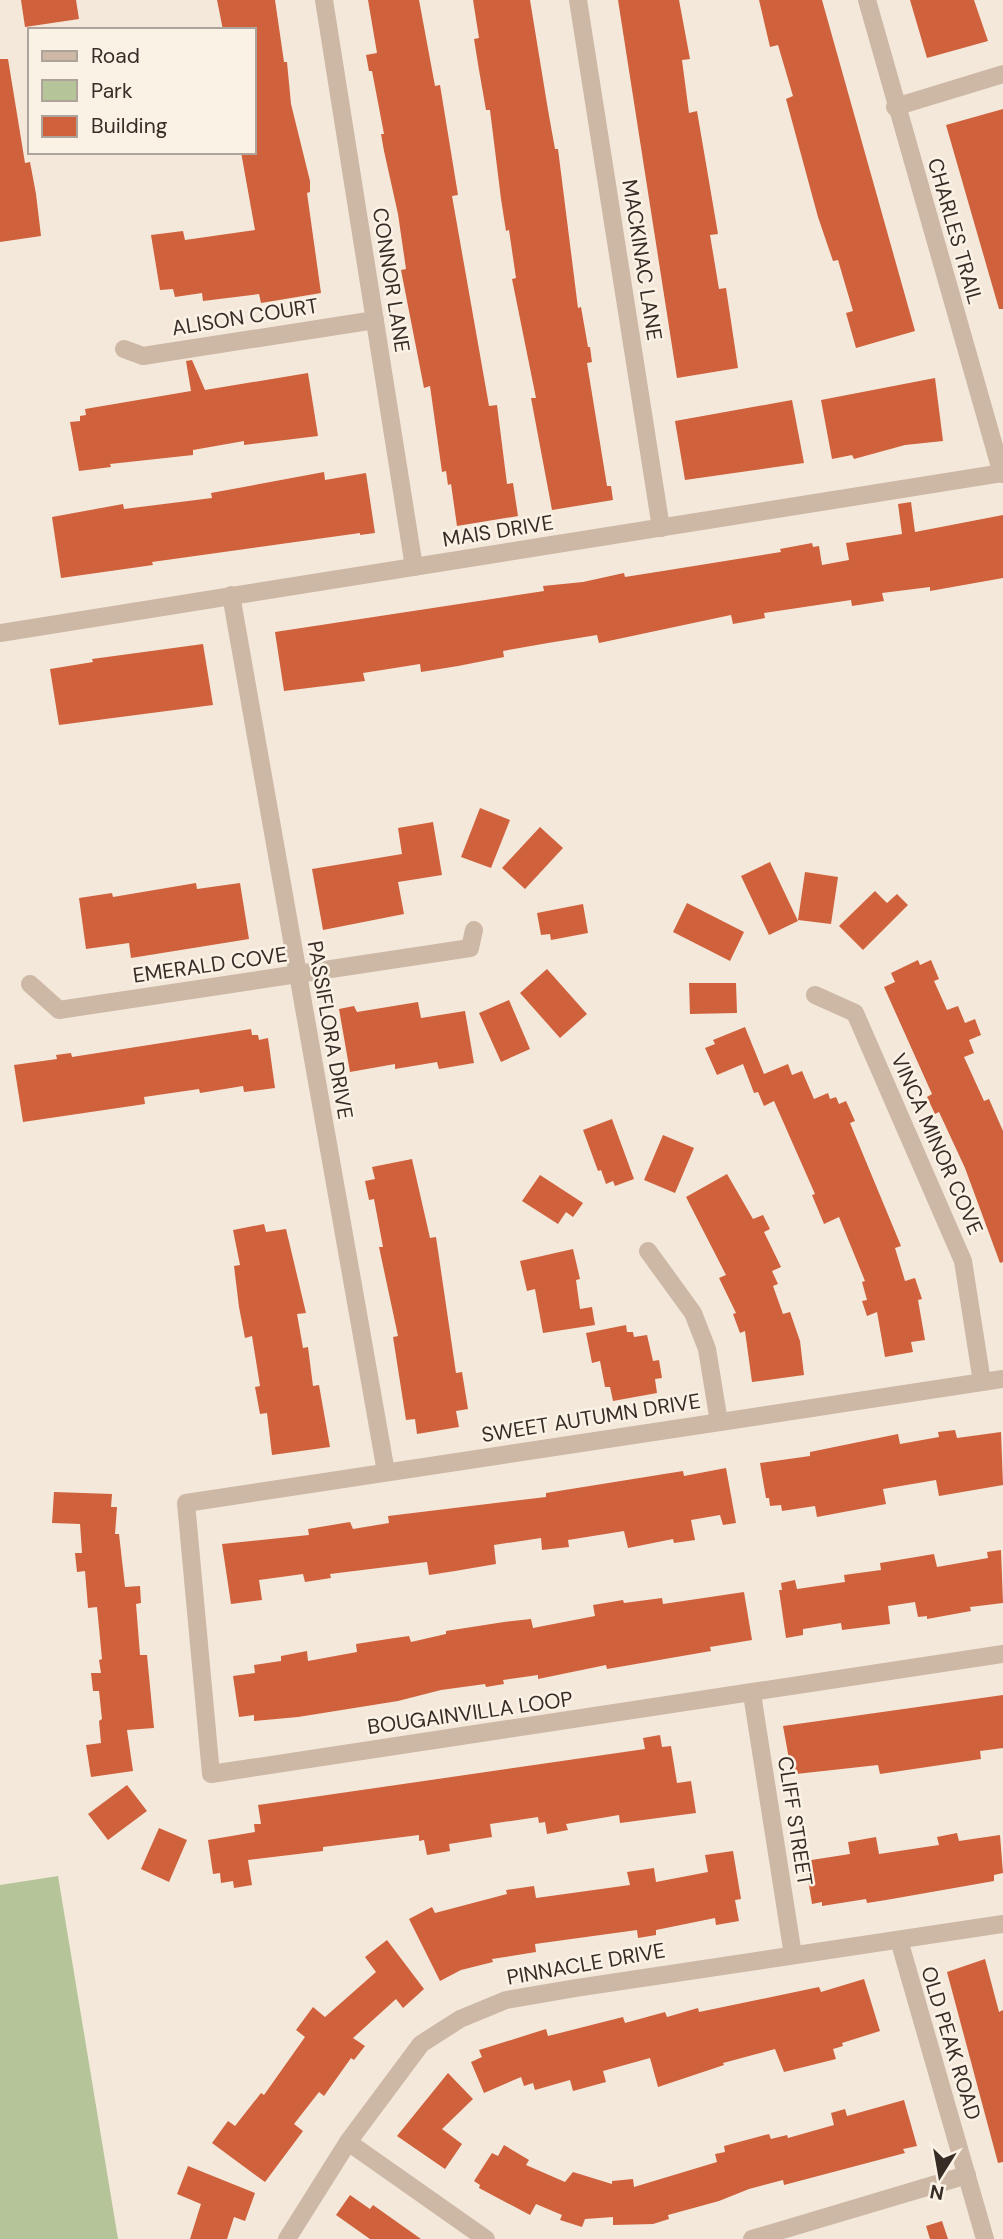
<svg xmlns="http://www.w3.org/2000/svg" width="1003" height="2239" viewBox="0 0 1003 2239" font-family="'DM Sans',sans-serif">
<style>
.green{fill:#b5c499}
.building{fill:#cf613c}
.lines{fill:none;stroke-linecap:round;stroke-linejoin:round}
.minor{stroke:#cdb7a5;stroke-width:18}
.labels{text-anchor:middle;stroke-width:5;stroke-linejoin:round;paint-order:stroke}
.street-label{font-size:21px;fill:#382c27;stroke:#fbf2e6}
</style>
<rect width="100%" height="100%" fill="#f4e8da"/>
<polygon class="green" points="58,1876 118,2239 0,2239 0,1885"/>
<g class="building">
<polygon points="21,0 76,0 79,19 25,27"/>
<polygon points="217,0 275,0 284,62 287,62 291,104 310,181 310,192 307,193 321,293 261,303 259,294 203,301 202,293 175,297 173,289 160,290 151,235 183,231 185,240 255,230 241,152 254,152 254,30 223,30"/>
<polygon points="368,0 419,0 435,86 440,85 458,195 452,196 489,406 497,405 507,484 513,483 518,516 457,526 451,484 448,485 446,471 442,472 430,386 424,388 401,270 406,269 398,214 384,151 381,134 384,134 372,71 369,71 366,55 377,53"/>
<polygon points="473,0 530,0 548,110 555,149 558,149 578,308 581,307 588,347 590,347 592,362 587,363 607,486 611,486 613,500 552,510 531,398 536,398 512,279 516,278 509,230 506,231 501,199 490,110 486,110 479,70 474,39 479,38"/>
<polygon points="618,0 679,0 690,59 682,60 689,113 697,111 718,234 710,235 719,289 726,288 738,368 677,378"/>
<polygon points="759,0 822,0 915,331 856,348 846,313 853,311 838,260 833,261 818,217 786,99 793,96 778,45 770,47"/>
<polygon points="910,0 974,0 988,41 927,58"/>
<polygon points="0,59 8,59 25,163 30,162 36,194 41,236 0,242"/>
<polygon points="1003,109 1003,309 999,309 946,125"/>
<polygon points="192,360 205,390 308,373 318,436 244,445 244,441 193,450 193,455 110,464 111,467 79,471 70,422 80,421 80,416 86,415 85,409 191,391 186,361"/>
<polygon points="935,378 943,441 905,445 854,459 852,455 832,459 821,400"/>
<polygon points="792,400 804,463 685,480 675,421"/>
<polygon points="324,472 325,480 366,473 375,533 360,535 360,533 152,562 153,565 61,578 52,517 123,504 124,509 212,498 211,493"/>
<polygon points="911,502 915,532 1003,515 1003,578 930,591 930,587 882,593 884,601 852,606 851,600 764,613 765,618 733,624 731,615 599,643 597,635 548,643 503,651 504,657 458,666 421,672 420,664 363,673 365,681 284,691 275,632 544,591 543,586 583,582 624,573 625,577 669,570 781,552 780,549 812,543 813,547 819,546 822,565 849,560 846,543 902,534 898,504"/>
<polygon points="203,644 213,705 59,725 50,669 93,662 92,659"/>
<polygon points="480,808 510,820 491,868 461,857"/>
<polygon points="433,822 442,875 398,882 404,914 323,930 312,869 402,854 398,828"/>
<polygon points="540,827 563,848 525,889 502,868"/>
<polygon points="770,862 798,921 769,935 741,876"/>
<polygon points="805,872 838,877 831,924 798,920"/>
<polygon points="196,883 197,889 240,883 249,939 131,958 129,943 86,949 79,898 112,893 113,897"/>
<polygon points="875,891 887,903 897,894 908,905 863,950 839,926"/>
<polygon points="687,903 744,932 730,961 673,932"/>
<polygon points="583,904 588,933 551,940 550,934 541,935 537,913"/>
<polygon points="918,960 920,965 931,960 939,979 934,981 947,1010 958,1006 965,1023 975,1019 981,1035 969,1040 974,1053 964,1057 984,1101 989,1099 1003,1131 1003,1262 1000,1263 965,1168 939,1112 935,1114 927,1097 932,1094 884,987 895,982 891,973"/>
<polygon points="547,969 587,1014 560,1038 520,993"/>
<polygon points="689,983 736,983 737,1013 690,1014"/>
<polygon points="509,1000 530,1049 501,1062 479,1013"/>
<polygon points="418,1002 421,1018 465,1011 474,1063 439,1069 437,1062 395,1069 395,1064 350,1072 339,1009 354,1006 357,1012"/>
<polygon points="745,1027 764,1074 788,1064 792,1075 802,1071 814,1099 828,1093 830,1099 836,1097 839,1104 846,1101 855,1121 850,1123 901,1246 895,1248 905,1281 915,1278 922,1299 918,1300 925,1340 911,1342 913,1352 885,1357 877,1312 867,1316 862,1301 867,1300 862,1282 865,1281 839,1217 824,1224 812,1195 815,1194 774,1101 764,1106 758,1092 754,1093 743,1064 717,1075 705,1048 715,1044 713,1040"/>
<polygon points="251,1029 252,1035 258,1035 259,1040 268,1038 275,1088 244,1092 243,1086 200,1093 199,1089 144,1097 145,1104 23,1122 14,1065 57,1059 56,1055 71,1053 72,1057"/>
<polygon points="612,1119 634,1179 615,1186 613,1181 606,1184 601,1170 598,1171 583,1130"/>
<polygon points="663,1135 694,1148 675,1193 644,1180"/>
<polygon points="412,1159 430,1238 436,1237 456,1373 462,1372 468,1409 456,1411 459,1427 417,1434 415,1419 406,1420 393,1337 398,1336 379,1247 383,1247 374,1199 369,1200 365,1181 375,1179 372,1167"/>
<polygon points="727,1174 753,1219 763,1215 770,1229 764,1232 781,1267 772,1271 778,1284 773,1286 783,1314 790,1312 800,1341 804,1375 752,1382 745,1331 740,1333 733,1314 736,1313 719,1278 726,1275 686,1197"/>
<polygon points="540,1175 583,1203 573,1217 566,1212 558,1224 522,1201"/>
<polygon points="264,1224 266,1232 286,1229 306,1313 297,1314 303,1348 308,1347 313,1386 319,1385 330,1447 272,1455 267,1413 260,1414 255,1387 260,1386 252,1336 245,1338 239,1307 234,1266 240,1265 233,1230"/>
<polygon points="573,1249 580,1279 576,1280 580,1309 592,1307 595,1325 543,1333 535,1289 527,1291 520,1261"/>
<polygon points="626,1325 627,1332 633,1332 634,1337 647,1335 653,1361 659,1360 662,1378 655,1379 657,1393 613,1401 610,1387 605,1387 600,1361 592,1363 586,1333"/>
<polygon points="955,1430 957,1438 1001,1432 1003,1485 939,1496 936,1480 883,1489 886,1504 817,1517 815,1506 782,1511 781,1505 770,1506 769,1498 766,1498 760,1463 810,1456 810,1452 898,1434 900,1444 939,1437 938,1432"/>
<polygon points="726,1468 736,1523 723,1525 720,1515 691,1520 695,1540 674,1543 673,1539 628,1548 624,1531 568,1540 569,1547 542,1550 541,1538 494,1545 496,1564 455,1571 429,1575 427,1562 330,1574 331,1578 305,1582 303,1574 259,1580 262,1600 231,1604 222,1544 309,1535 308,1529 350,1522 353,1529 389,1523 388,1516 546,1497 546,1493 683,1471 684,1476"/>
<polygon points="54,1492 112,1494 111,1507 117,1507 115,1534 119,1534 125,1587 140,1586 141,1603 136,1604 140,1655 147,1655 154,1728 127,1730 133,1771 91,1777 86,1745 101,1743 99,1721 102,1719 99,1691 93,1691 91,1673 101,1673 99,1660 102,1659 97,1607 88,1608 85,1571 77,1572 75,1553 82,1553 80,1524 52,1523"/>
<polygon points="1001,1550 1003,1603 970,1607 971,1611 927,1619 927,1616 918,1617 915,1602 888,1606 890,1624 842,1630 841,1623 803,1629 803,1635 786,1638 779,1590 782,1590 781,1583 795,1580 797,1589 845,1582 844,1575 881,1570 880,1563 934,1554 937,1567 988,1558 987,1552"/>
<polygon points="744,1592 752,1640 710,1647 711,1651 607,1669 606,1665 538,1679 538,1675 503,1680 504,1684 486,1687 485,1684 441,1690 398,1701 298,1717 254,1721 254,1715 239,1717 233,1676 255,1673 254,1665 281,1661 281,1656 307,1651 308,1661 357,1652 356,1644 388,1639 409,1636 411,1642 446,1634 446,1631 504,1622 531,1619 533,1628 595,1616 593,1605 623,1600 624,1603 662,1598 663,1604"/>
<polygon points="1003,1695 1003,1748 980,1751 981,1759 880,1774 878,1765 796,1774 793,1759 789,1759 783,1726"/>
<polygon points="660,1735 662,1747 671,1746 677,1783 691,1781 696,1813 620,1823 619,1815 566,1824 568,1830 547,1834 545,1822 539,1823 538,1817 490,1824 492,1837 449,1844 450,1851 427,1855 424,1840 419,1841 419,1835 323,1847 323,1851 248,1860 252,1885 234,1888 233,1881 221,1883 220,1873 213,1874 208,1840 255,1832 254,1824 261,1824 258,1805 645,1749 643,1738"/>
<polygon points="127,1785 147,1811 108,1840 88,1814"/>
<polygon points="159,1828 187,1840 169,1882 141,1869"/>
<polygon points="957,1833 959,1841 1000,1835 1003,1873 994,1875 994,1881 886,1900 867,1903 866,1899 822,1906 822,1902 812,1904 805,1861 850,1854 848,1842 876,1837 879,1854 939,1845 937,1837"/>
<polygon points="733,1851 741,1899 735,1900 739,1921 716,1925 715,1918 656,1930 656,1935 638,1938 637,1930 535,1944 536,1952 492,1959 493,1962 461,1970 440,1981 409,1919 432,1907 435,1913 507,1894 506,1890 534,1886 536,1898 630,1885 627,1872 654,1868 656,1882 708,1872 705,1855"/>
<polygon points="387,1940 424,1989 403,2008 396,1999 353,2038 365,2046 354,2060 351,2058 324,2096 319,2092 294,2124 303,2131 265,2182 212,2143 228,2121 235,2126 261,2093 264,2095 305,2037 296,2030 313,2007 325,2017 376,1972 365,1957"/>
<polygon points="985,1959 999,2012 1003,2010 1003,2162 998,2163 947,1972"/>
<polygon points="864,1979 880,2031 842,2043 843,2046 833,2049 836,2059 784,2072 775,2049 723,2063 724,2065 658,2087 650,2058 603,2071 606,2082 573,2091 570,2080 535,2090 533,2083 524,2086 521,2077 484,2093 471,2062 482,2057 479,2050 546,2029 548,2036 623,2017 625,2023 665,2012 667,2017 698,2008 699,2012 819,1987 821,1992"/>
<polygon points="448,2073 473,2099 442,2129 462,2144 445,2169 397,2136"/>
<polygon points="904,2100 917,2146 903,2149 905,2153 784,2185 783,2180 749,2189 719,2201 668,2215 669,2219 653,2224 613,2225 613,2217 585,2219 582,2227 560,2220 562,2215 536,2204 530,2215 479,2188 480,2185 474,2181 492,2153 498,2156 504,2145 529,2160 526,2165 565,2182 573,2172 612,2184 612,2181 633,2179 634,2187 717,2162 715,2154 725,2152 724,2146 769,2134 771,2139 787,2135 788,2138 834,2125 831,2113 845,2109 847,2116"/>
<polygon points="188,2166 255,2193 245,2221 234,2217 227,2239 190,2239 201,2204 177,2194"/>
<polygon points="350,2195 370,2209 373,2205 421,2239 370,2239 336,2215"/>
<polygon points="942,2221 948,2239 930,2239 926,2226"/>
</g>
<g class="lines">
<g class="minor">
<polyline points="324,0 414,567"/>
<polyline points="578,0 661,528"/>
<polyline points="867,0 1002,474"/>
<polyline points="895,107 1003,74"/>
<polyline points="124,349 143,356 375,320"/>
<polyline points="231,595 386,1472"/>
<polyline points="0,633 1003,473"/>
<polyline points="30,984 59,1010 470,948 474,930"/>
<polyline points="815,995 855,1013 963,1261 982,1382"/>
<polyline points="648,1251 693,1313 707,1349 719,1422"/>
<polyline points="1003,1379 186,1503 211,1774 1003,1654"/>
<polyline points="752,1694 793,1955"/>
<polyline points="899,1940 985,2239"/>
<polyline points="348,2142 486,2239"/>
<polyline points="287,2239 348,2142 421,2044 460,2019 506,2000 576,1988 1003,1924"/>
<polyline points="752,2239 967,2175"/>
</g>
</g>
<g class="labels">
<g class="street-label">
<text transform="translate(955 231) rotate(74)" y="7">CHARLES TRAIL</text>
<text transform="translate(642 260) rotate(81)" y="7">MACKINAC LANE</text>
<text transform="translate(391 280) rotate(81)" y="7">CONNOR LANE</text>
<text transform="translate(245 317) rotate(-9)" y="7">ALISON COURT</text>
<text transform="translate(498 531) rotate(-9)" y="7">MAIS DRIVE</text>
<text transform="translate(210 965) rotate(-8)" y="7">EMERALD COVE</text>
<text transform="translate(330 1030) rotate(80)" y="7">PASSIFLORA DRIVE</text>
<text transform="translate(937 1144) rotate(66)" y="7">VINCA MINOR COVE</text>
<text transform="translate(591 1418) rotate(-9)" y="7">SWEET AUTUMN DRIVE</text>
<text transform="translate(470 1713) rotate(-8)" y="7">BOUGAINVILLA LOOP</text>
<text transform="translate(795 1821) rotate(81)" y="7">CLIFF STREET</text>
<text transform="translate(586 1964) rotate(-10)" y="7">PINNACLE DRIVE</text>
<text transform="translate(951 2043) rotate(73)" y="7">OLD PEAK ROAD</text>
</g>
</g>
<rect x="28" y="28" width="228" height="126" fill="#fbf2e6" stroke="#ada39a" stroke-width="2"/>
<rect x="42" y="51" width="35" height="10" fill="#cdb7a5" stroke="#ada39a" stroke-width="2"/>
<text x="91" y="63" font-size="21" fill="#382c27">Road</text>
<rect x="42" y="80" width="35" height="21" fill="#b5c499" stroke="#ada39a" stroke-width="2"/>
<text x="91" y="98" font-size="21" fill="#382c27">Park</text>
<rect x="42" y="116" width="35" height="21" fill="#cf613c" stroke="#ada39a" stroke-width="2"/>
<text x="91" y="133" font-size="21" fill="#382c27">Building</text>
<g transform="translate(940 2176) rotate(191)" stroke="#fbf2e6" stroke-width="5" paint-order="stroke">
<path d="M0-5L12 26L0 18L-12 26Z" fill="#382c27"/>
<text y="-10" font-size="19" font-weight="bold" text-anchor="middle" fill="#382c27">N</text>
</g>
</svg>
